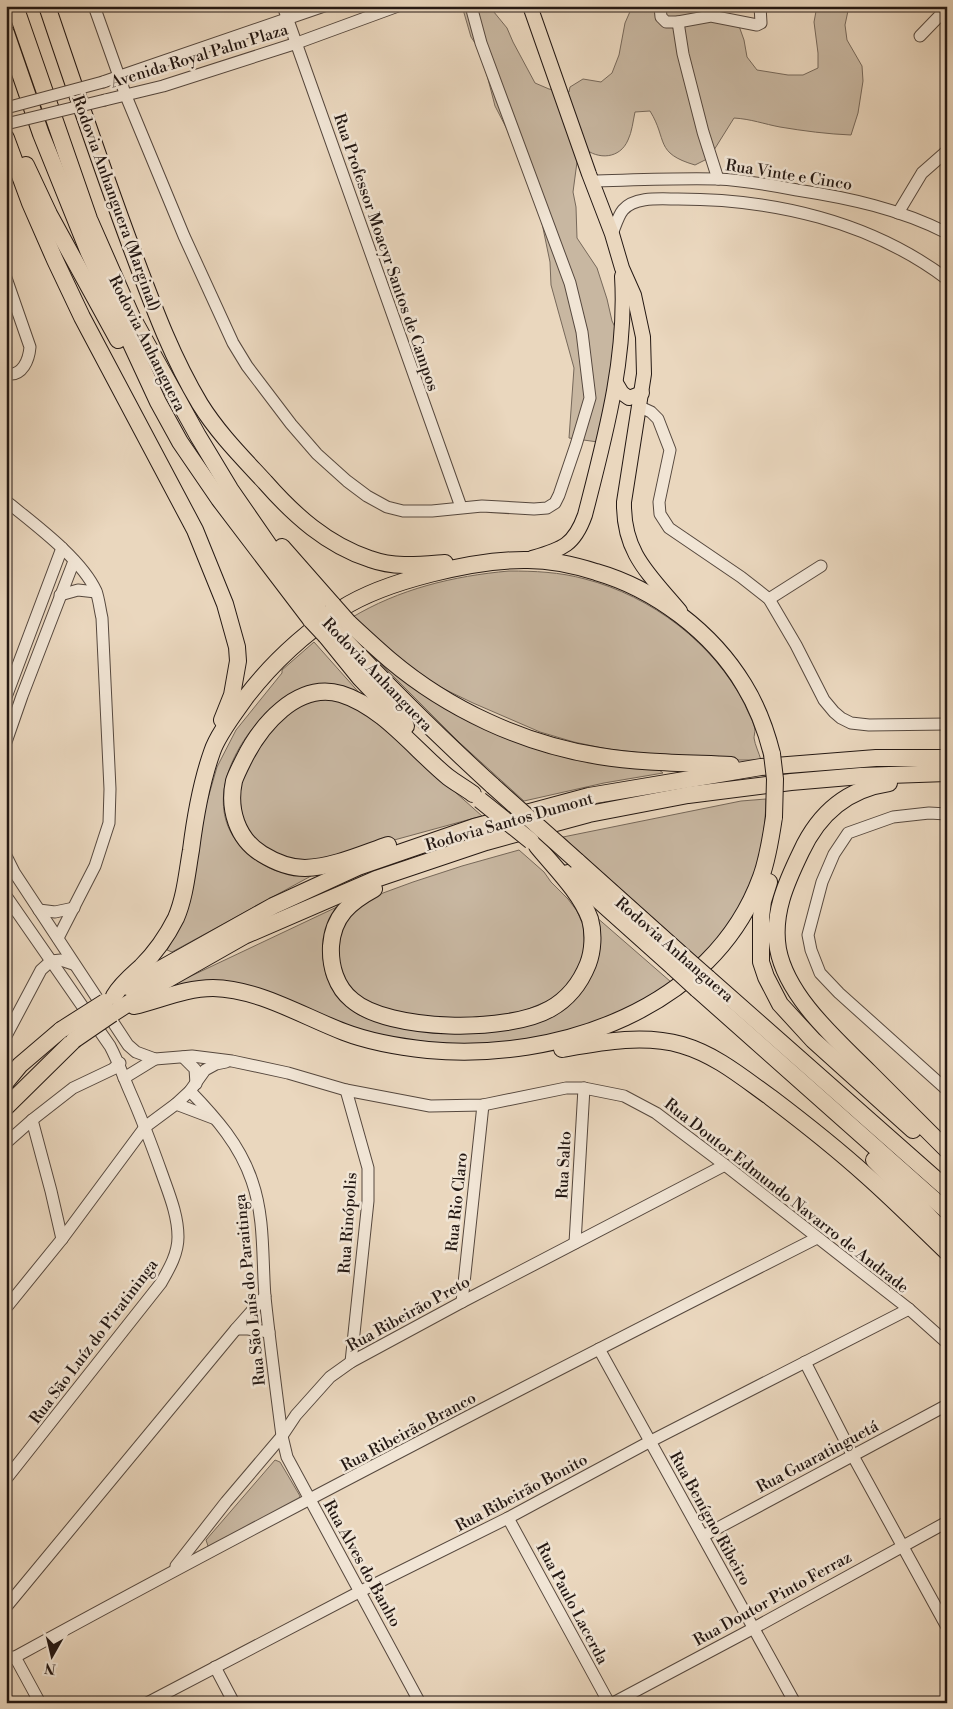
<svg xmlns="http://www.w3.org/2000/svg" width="953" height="1709" viewBox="0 0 953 1709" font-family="'Libre Bodoni',serif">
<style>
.green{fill:#c8b7a1;stroke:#76685a}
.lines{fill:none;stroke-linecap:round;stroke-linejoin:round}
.minor-casing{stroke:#56483e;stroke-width:13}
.major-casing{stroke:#241813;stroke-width:16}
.highway-casing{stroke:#241813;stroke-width:18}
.minor{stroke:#f1e5d5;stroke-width:11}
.major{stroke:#ead7be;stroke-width:14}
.highway{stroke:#ead7be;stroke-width:16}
.minor-bridge-casing{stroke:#56483e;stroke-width:13;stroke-linecap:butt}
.highway-bridge-casing{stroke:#241813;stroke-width:18;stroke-linecap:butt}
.minor-bridge{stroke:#f1e5d5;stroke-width:11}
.highway-bridge{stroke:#ead7be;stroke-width:16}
.labels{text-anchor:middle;stroke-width:5;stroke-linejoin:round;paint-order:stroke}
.street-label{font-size:16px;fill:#241813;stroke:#f1e5d5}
</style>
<rect width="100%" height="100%" fill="#ead7be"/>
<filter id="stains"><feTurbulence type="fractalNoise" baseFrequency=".004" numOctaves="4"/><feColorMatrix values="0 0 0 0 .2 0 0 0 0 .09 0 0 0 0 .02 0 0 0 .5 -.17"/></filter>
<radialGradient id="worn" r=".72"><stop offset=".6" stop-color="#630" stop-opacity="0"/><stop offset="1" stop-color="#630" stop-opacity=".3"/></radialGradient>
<g class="green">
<path d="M462,6H489L507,28L513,42L535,83L549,89L569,92L570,87L583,79L601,82L612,73L619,55L625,23L632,7H677L709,12L739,26L744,40L747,57L757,70L788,75H803L818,68V53L814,22L817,6H849L845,25L847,40L862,66L863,81L858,113L851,135C827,134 804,131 780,127C764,124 751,119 734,118L709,158L695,165C654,153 668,140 650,111L635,112C633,121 632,132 628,140C620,159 598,160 584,148L577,162L573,192L576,207L577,238L597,268L607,299L612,321L619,335L618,400L611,435L598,442L569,438L574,368L551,285L550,262L537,199L511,137L495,106L481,52L471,37Z"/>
<path d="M509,571C534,571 560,572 585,579C651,596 714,643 745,705C748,713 754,722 755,730C755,731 754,737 754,738C755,745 759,753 761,760H705L607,749L574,742L540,732L473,703L444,689L417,673L351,618C399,589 453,576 509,571Z"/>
<path d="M314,642L363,697C356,695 348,691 341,689C336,688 279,702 275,705C265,712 257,723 249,733C220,773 208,825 254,858C262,864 271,870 281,872C291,874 302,872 311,876L172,952L167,950L179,927L204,812L217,767L236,730L282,673V670Z"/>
<polygon points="369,652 443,704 658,769 663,773 604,783 524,801 460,743"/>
<polygon points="336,699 356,707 381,726 482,816 321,860 284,861 244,833 236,788 275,720 310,700"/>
<path d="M766,799C765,837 759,878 737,911C726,928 712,944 700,960L563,837L741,801Z"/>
<polygon points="519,850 544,872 551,882 568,899 577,911 583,925 585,950 578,973 557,997 521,1012 476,1019 433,1019 372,1007 343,982 336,945 351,909 383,893 413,882 462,866"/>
<polygon points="339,906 323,944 323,959 326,975 333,990 344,1004 359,1015 382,1021 480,1029 579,992 595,916 671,982 648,997 599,1022 538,1039 482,1045 422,1042 388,1038 359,1031 294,1006 171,988 172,985"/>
<polygon points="275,1460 280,1462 300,1496 298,1501 215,1545 208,1546 206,1540"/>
</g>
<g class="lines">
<g class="minor-casing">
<g id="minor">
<polyline points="94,6 126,96 184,236 233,343 247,366 291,424 317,454 347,481 367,496 387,507 403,511 432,511 482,506 534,509 547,508 555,503 559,495 576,445 590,398 582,332 570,283 481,43 471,6"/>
<polyline points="283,6 461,507"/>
<polyline points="660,6 661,17 666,22 678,22 711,16 757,25 761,23 760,6"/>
<polyline points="678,22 683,54 703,132 718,179"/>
<polyline points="920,36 947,8"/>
<polyline points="103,82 324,6"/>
<polyline points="105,100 163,86 297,43 398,6"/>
<path d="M591,181C633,180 676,178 717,179C744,180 771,185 797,190C849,198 900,209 947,233"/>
<polyline points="898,213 922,173 947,151"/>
<path d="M612,234C615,227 618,216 623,210C635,196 662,199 678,199C773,199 870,221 947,279"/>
<path d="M6,278L30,347C29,359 23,377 6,374"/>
<polyline points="640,407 651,412 658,419 670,450 659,502 660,514 669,528 741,577 769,599 796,645 824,700 834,712 841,718 851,723 869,725 947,724"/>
<path d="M6,501C34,524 81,558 96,591C99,599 100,610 102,618L110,789L109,823L95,866L58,938"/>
<polyline points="60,595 78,590 96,592"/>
<polyline points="769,599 821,566"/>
<polyline points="6,697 62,548"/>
<polyline points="6,742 22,696 74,561"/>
<polyline points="947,814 929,813 893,817 848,833 834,854 822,882 808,935 811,950 820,973 839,993 947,1090"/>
<polyline points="6,856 14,872 128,1045 136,1052 155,1059 192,1056 232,1061 288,1073 346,1090 430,1106 483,1105 566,1088 584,1088 624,1096 656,1113 725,1165 909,1309 947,1343"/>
<path d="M6,896L110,1046C118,1061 123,1076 130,1092C142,1119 152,1146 162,1174C169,1194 178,1215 178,1237C178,1254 169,1269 161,1283L6,1479"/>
<polyline points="39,910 55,912 74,908"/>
<polyline points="6,1036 41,970 51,961 61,960 73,964"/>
<polyline points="183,1057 195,1069 196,1084"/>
<polyline points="124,1078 155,1059"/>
<polyline points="346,1090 368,1168 368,1201 351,1362"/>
<path d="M190,1091C216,1118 240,1145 252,1181C265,1218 262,1259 265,1297C270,1344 276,1390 282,1436L287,1457L420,1703"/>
<polyline points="176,1104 213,1118"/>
<polyline points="32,1120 51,1191 62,1239"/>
<polyline points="6,1143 32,1120 73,1088 113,1069 120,1063"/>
<polyline points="575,1243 584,1088"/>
<polyline points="462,1302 483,1105"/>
<polyline points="6,1308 62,1239 145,1127 176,1104 190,1091 205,1070 216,1064 226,1062"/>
<polyline points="236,1329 248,1329 269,1332"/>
<polyline points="599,1349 795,1703"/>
<polyline points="805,1362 853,1456 947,1627"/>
<polyline points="508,1518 609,1703"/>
<polyline points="703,1536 947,1405"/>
<polyline points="176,1566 226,1502 282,1436 296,1415 330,1377 351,1362 462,1302 725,1165"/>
<polyline points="6,1607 236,1329 265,1296"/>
<path d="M6,1657H15C280,1512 549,1374 817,1238"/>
<polyline points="10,1659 15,1657 40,1703"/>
<polyline points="215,1667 234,1703"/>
<polyline points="147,1703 361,1591 508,1518 649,1442 909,1309"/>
<polyline points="613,1703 754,1628 947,1522"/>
</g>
</g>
<g class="major-casing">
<g id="major">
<path d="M530,6L589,174L612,234L622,268L634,295L643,337L644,374L624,502C623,553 649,574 680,611"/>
<polyline points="616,383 622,393 629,398 642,393"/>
<path d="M532,558C562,549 574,546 585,515C605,437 627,358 622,276"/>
</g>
</g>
<g class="highway-casing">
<g id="highway">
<polyline points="15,6 89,219 132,317 198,436 230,489 277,557 319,611"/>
<path d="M47,6C76,92 105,178 137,263C155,311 173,359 200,404C218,433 242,457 265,482C294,515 327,545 370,559C395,568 419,565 445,563"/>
<polyline points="6,33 41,134 89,253 158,402 180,442 219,499 311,620"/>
<polyline points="6,138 30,203 55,260 82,317 195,530 225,604 237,647 238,661 232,695 222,720"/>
<polyline points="26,165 49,214 118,340"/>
<polyline points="282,547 333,605"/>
<path d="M348,622C362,635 376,648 390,660C448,709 523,744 599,756C642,763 687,763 731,765"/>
<path d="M335,630C386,684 438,736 493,786"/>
<polyline points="326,636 360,678 406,726"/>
<path d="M889,783C847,789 819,813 801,852C786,883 772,914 778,949C787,997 836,1039 869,1072C895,1098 921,1124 947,1150"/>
<path d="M388,845C362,854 333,867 305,868C289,868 275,862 262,854C237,839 228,809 234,781C236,775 240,767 243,761C260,726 297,681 341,694C383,707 415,750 448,777C456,783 465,788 473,794"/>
<polyline points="577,861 683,956"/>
<polyline points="568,873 673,967"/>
<polyline points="769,882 763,901 761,917 761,962 766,977 780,1004 813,1040 913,1130"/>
<path d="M374,889C350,902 333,916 331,946C330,966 336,987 352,1000C389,1032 508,1033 550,1009C568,999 580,984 588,964C593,951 594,933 590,919C580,892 555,868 537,846"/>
<polyline points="708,978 947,1189"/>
<polyline points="128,987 273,906 358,867 474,827 589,796 761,767 876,758 947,758"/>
<polyline points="697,989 947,1211"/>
<path d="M114,996C121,984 131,976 141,967C155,953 167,936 176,918C185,897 187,873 191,850C195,818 201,783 212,752C218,734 235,713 246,697C272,663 305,633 341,609C384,581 476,559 528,560C551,560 574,565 596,572C655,589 712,632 744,685C757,706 766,730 772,754"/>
<path d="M134,1006C160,1000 185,988 213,988C259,989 302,1016 344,1032C370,1042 400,1047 428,1050C557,1062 713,1009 761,877C768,858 771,837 774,817"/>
<polyline points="112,1014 149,990 244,936 376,879 486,842 589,814 688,795 791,782 861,776 947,773"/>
<path d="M562,1049C602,1042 643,1034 682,1045C716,1055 742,1077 770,1097C803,1122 836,1148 867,1176C894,1200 920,1226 947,1252"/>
<polyline points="6,1082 20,1065 61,1030"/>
<polyline points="6,1107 74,1040"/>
<polyline points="874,1160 947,1235"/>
</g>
</g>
<use href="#minor" class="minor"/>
<use href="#major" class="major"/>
<use href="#highway" class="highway"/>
<g class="minor-bridge-casing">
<g id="minor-bridge">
<polyline points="6,108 103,82"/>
<polyline points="6,124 105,100"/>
</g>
</g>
<g class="highway-bridge-casing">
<g id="highway-bridge">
<polyline points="333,605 348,622"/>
<polyline points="319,611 335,630"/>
<polyline points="311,620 326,636"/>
<polyline points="772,754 775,779 774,817"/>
<polyline points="493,786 577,861"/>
<polyline points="480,800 531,841"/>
<polyline points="683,956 708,978"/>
<polyline points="673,967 697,989"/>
<polyline points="61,1030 105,1002"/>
<polyline points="74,1040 112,1014"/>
</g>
</g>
<use href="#minor-bridge" class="minor-bridge"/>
<use href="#highway-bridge" class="highway-bridge"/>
</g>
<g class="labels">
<g class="street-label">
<text transform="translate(199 55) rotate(-17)" y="6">Avenida Royal Palm Plaza</text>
<text transform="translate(789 174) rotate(9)" y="6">Rua Vinte e Cinco</text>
<text transform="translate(117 203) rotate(70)" y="6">Rodovia Anhanguera (Marginal)</text>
<text transform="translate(387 252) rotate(71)" y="6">Rua Professor Moacyr Santos de Campos</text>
<text transform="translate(148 343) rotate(63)" y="6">Rodovia Anhanguera</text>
<text transform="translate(378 674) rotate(46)" y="6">Rodovia Anhanguera</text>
<text transform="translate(509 821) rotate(-16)" y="6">Rodovia Santos Dumont</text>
<text transform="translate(675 949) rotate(41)" y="6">Rodovia Anhanguera</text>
<text transform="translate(563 1165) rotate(-87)" y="6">Rua Salto</text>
<text transform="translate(787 1195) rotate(38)" y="6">Rua Doutor Edmundo Navarro de Andrade</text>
<text transform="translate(456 1202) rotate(-84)" y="6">Rua Rio Claro</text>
<text transform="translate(347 1223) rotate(-86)" y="6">Rua Rinópolis</text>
<text transform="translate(249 1290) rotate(-96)" y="6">Rua São Luís do Paraitinga</text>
<text transform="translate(408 1313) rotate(-29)" y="6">Rua Ribeirão Preto</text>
<text transform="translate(93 1341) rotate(-53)" y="6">Rua São Luíz do Piratininga</text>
<text transform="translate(408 1431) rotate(-28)" y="6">Rua Ribeirão Branco</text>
<text transform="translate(817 1456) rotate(-28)" y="6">Rua Guaratinguetá</text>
<text transform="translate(521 1492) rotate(-28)" y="6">Rua Ribeirão Bonito</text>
<text transform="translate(711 1518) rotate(61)" y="6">Rua Benígno Ribeiro</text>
<text transform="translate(363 1563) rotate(61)" y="6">Rua Alves do Banho</text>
<text transform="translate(772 1598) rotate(-29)" y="6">Rua Doutor Pinto Ferraz</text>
<text transform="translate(573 1603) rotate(62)" y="6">Rua Paulo Lacerda</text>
</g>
</g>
<rect width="953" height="1709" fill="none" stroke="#ead7be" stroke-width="25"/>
<rect x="8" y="8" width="938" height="1694" fill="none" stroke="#241813" stroke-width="2.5"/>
<rect x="12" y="12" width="928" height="1684" fill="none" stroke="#241813"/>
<g transform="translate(52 1656) rotate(188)" stroke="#f1e5d5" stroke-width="4" paint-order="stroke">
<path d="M0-4L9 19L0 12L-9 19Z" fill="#241813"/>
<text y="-8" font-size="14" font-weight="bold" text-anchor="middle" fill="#241813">N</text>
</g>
<rect width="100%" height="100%" filter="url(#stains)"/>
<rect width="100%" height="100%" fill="url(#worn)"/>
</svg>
